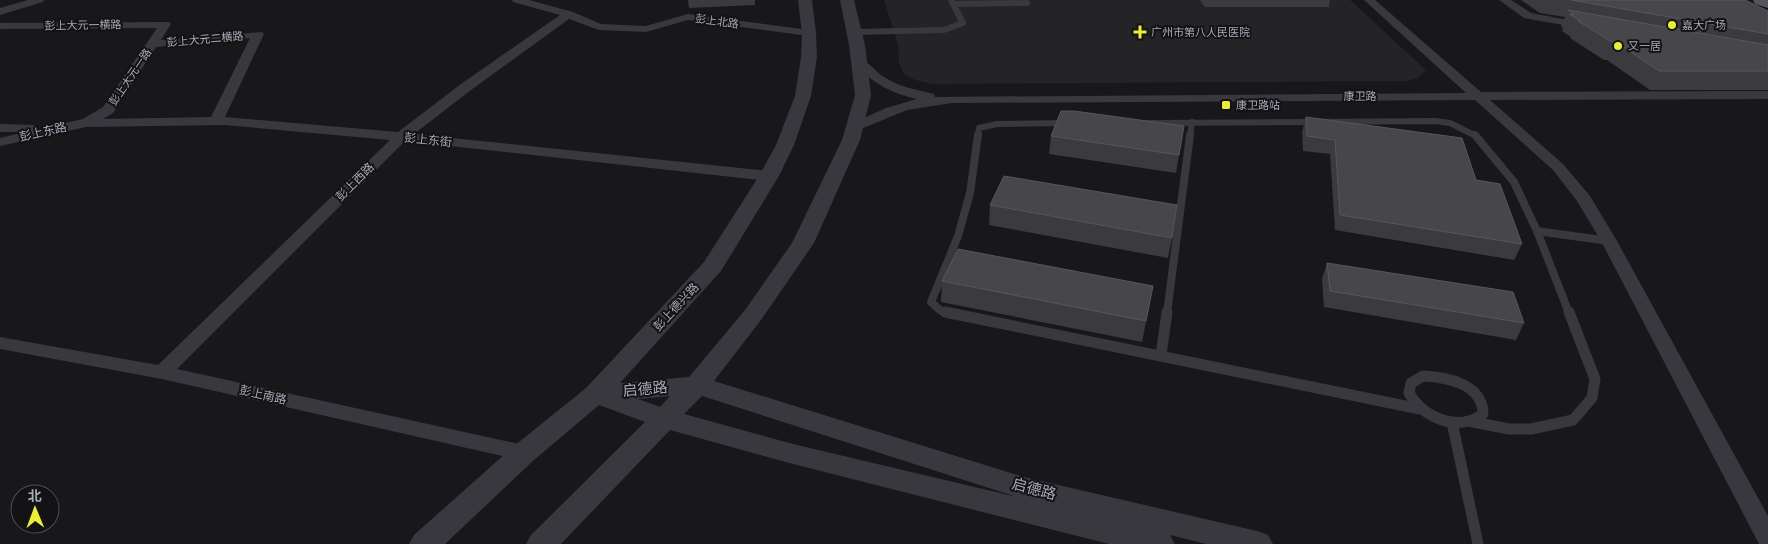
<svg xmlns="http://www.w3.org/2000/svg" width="1768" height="544" viewBox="0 0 1768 544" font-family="'Roboto Condensed','Noto Sans SC',sans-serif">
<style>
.built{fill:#242326}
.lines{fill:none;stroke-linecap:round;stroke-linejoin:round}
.service-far2{stroke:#39383e;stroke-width:6}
.service-far1{stroke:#39383e;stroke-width:8}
.service{stroke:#39383e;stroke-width:11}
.minor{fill:#39383e;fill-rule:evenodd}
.tertiary{fill:#39383e;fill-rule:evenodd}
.primary{fill:#55545d;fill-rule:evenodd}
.wall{fill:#3b3a3e}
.building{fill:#47464b;stroke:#57565c}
.poi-dot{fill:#e9ef39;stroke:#131214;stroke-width:2}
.labels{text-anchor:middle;stroke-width:4;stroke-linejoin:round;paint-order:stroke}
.far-street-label{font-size:11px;fill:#aaa9b8;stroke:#131214}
.far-poi-label{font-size:11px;fill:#aaa9b8;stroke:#131214;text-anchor:start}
.street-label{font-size:12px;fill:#aaa9b8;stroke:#131214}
.near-street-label{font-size:15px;fill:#aaa9b8;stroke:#131214}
</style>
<rect width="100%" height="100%" fill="#181719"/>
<polygon class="built" points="884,0 1350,0 1426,70 1418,78 1407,81 932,84 915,80 904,74 899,63 898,45"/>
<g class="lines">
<g class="service-far2">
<polyline points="953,4 1027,3"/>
<polyline points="855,32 944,30 963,23 951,0"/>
<polyline points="1148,123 1435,121 1450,123 1476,136"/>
<polyline points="978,136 979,128 997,124 1067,123"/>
<polyline points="1190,136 1192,122"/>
</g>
<g class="service-far1">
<polyline points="1475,135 1514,182 1537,231 1569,313"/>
<polyline points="1537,231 1609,241"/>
<polyline points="951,313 941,311 931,302 958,236 970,193 978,135"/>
<polyline points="1167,313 1190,135"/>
</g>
<g class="service">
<polyline points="945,312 1420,409"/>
<polyline points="1161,355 1167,312"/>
<path d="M1423,376C1447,377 1483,384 1483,414C1479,417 1474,420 1469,421C1446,427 1420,413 1409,393L1411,383Z"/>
<polyline points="1452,422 1478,544"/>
<polyline points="1473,422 1509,429 1531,429 1573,420 1592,398 1595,379 1569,312"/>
</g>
<g class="minor">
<polygon points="28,0 44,0 43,2 0,15 0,8"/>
<path d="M512,0H529L573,12L601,24L646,26L688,14L809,30L815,33L809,36L688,20L646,32L599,30L569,19L471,90L414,134L769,171L774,173L777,176L774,179L769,181L405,141L177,369L524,445L532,447L535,453L532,459L524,461L162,379L0,349V337L158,365L390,140L225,125L86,127L0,146V138L25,132H0V124L34,125L36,128L34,130L83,119L103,107L157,28L0,29V23L169,22L171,24L161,40L262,32L264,34L225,117L398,132L461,84L560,15L513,2ZM250,38L211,117L103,119L113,113L156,47Z"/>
<path d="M1364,0H1375L1481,92L1768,91V99L1490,100L1563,164L1590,196L1617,241L1768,516V544H1759L1601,241L1577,201L1553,170L1475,100L952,103L907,110L856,131L849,127L851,124L886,108L917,99C892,94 873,83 855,65L853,62L855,59C865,57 873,69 881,75C898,87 914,89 934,94L935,97L1466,93Z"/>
<polygon points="1499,0 1511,0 1531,13 1585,23 1591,26 1585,29 1524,18"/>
</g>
<path class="tertiary" d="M798,0H812L816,33L817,57L811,96L794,145L779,176L721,271L620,383L689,377L745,310L792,243L842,140L855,95L849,45L840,0H854L865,45L871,95L860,140L814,243L761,320L714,381L1024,477L1257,531L1268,535L1273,544H1206L1170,535L1175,544H1109L793,464L670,430L561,544H526L531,535L645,422L599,405L534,460L445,544H409L414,535L514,446L586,388L704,262L759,176L776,145L795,96L801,57L802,33ZM670,396L660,407L638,399ZM702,396L1014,496L1021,498L793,444L684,414Z"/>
<polygon class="primary" points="1753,0 1768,0 1768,8 1755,4"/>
</g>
<g class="wall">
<polygon points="688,0 755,0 755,5 689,8"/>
<polygon points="1200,0 1330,0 1329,7 1205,7"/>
<polygon points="1521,0 1745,0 1768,11 1768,90 1650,90 1607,60 1604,60 1570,38 1571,37 1562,31 1563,28 1561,27 1565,17 1540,13"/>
<polygon points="1306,117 1476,180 1522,244 1514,260 1335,230 1330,154 1303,151 1302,132"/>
<polygon points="1051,136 1179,155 1176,173 1049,154"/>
<polygon points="990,205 1172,238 1168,258 989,225"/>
<polygon points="1327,263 1524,323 1516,340 1324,307 1322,279"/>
<polygon points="942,281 1153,286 1142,342 941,302"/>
</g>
<g class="building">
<polygon points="1571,0 1745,0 1768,11 1768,34"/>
<polygon points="1568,10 1768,45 1768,71 1659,71 1616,42 1612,42 1578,21 1581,21 1569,14 1574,14"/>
<polygon points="1061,111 1074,111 1184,126 1179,155 1051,136"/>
<polygon points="1306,117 1462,138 1476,180 1500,184 1522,244 1340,215 1335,140 1307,136"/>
<polygon points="1004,176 1177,205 1172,238 990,205"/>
<polygon points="958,249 1153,286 1146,321 942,281"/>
<polygon points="1327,263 1513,292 1524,323 1330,291"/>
</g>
<g class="poi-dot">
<circle cx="1672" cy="25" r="5"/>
<path d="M1137.5 24.5h5v5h5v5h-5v5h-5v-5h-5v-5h5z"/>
<circle cx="1618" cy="46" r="5"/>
<rect x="1221" y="100" width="10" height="10" rx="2.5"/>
</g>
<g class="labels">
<g class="far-street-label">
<text transform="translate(717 21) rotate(8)" y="4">彭上北路</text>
<text transform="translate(83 25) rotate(-1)" y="4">彭上大元一横路</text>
<text transform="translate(205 39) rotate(-5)" y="4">彭上大元二横路</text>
<text transform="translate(130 77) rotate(-56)" y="4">彭上大元一路</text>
<text x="1360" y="100">康卫路</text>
</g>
<g class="far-poi-label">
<text x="1682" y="29">嘉大广场</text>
<text x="1151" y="36">广州市第八人民医院</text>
<text x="1628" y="50">又一居</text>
<text x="1236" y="109">康卫路站</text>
</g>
<g class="street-label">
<text transform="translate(43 132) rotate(-13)" y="4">彭上东路</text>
<text transform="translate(428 140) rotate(6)" y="4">彭上东街</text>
<text transform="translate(355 182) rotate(-45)" y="4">彭上西路</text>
<text transform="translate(676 307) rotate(-47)" y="4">彭上德兴路</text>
<text transform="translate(263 395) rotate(13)" y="4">彭上南路</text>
</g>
<g class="near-street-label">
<text transform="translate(645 389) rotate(-5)" y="5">启德路</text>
<text transform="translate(1034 489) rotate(15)" y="5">启德路</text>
</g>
</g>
<g transform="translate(35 509) rotate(359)"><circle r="24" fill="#131214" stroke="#4f4e56"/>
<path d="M0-4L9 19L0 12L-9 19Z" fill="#e9ef39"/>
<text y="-8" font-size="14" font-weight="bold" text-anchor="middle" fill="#aaa9b8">北</text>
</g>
</svg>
